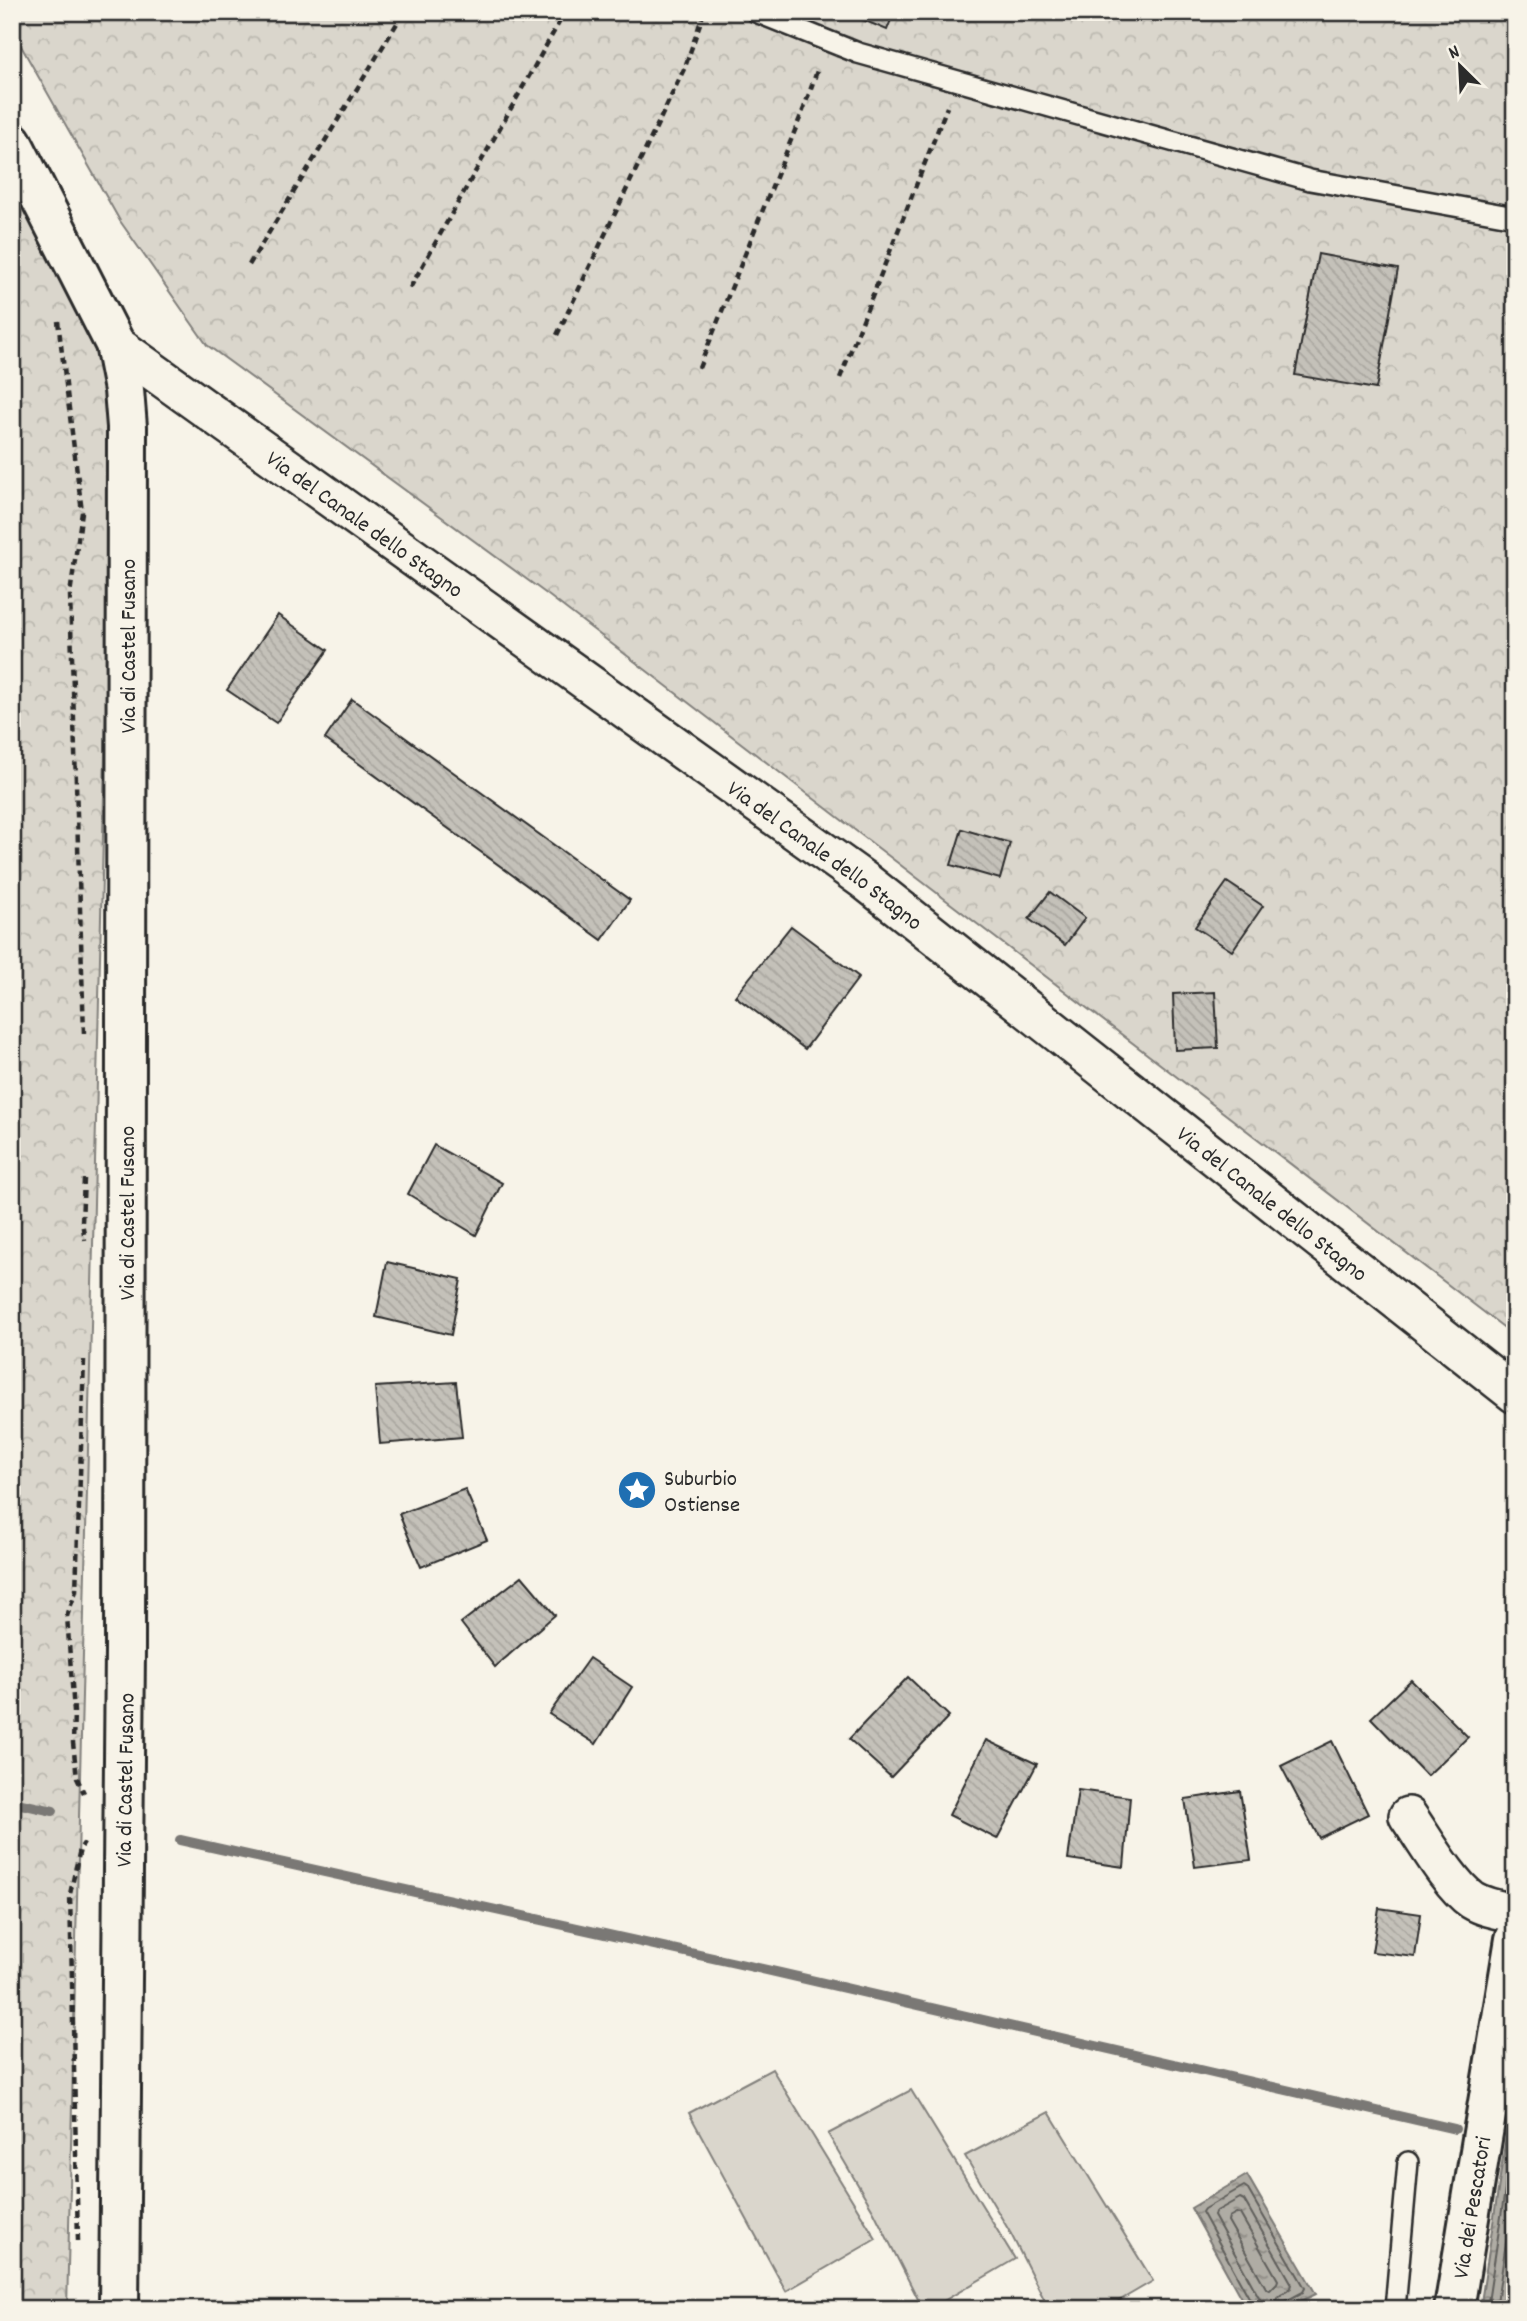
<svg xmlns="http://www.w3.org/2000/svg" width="1527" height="2321" viewBox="0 0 1527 2321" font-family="Dekko,sans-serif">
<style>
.forest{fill:url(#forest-crowns);stroke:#82807c;stroke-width:2}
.pitch{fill:#dad6cc;stroke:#82807c;stroke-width:2}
.water{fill:url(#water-ripples);stroke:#7a7874;stroke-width:2}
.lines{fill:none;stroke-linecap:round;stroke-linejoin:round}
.shore{stroke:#605f5b;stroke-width:2}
.stream{stroke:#7a7874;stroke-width:10}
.building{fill:url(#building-back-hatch);stroke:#2b2b2b;stroke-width:2}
.lane-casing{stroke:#2b2b2b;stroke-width:24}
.street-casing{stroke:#2b2b2b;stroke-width:42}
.secondary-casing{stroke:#2b2b2b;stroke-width:44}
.path{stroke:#2b2b2b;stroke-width:4.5;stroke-dasharray:7 5;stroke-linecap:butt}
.lane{stroke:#f7f3e8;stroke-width:19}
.street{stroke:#f7f3e8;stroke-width:37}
.secondary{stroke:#f7f3e8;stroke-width:38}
.labels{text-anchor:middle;stroke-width:7;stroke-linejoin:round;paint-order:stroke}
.street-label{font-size:23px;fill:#2b2b2b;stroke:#f7f3e8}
.poi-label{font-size:23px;fill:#2b2b2b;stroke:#f7f3e8;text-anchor:start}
</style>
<defs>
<pattern id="forest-crowns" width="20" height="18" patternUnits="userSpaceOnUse" patternTransform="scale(1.75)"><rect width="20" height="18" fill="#dad6cc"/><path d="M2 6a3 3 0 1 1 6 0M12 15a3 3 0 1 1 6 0" fill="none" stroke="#bbb8af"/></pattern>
<pattern id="water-ripples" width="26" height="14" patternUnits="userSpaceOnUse" patternTransform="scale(1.75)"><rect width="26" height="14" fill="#afaca4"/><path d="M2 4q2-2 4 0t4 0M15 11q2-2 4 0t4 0" fill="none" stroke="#8f8c86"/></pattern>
<pattern id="building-back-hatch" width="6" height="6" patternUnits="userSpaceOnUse" patternTransform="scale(1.75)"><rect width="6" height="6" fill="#c4c1b9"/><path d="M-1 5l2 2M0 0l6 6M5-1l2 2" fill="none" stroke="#a9a69f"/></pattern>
</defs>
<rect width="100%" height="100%" fill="#f7f3e8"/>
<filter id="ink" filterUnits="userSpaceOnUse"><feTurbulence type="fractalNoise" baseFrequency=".0143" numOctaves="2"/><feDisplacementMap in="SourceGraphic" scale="14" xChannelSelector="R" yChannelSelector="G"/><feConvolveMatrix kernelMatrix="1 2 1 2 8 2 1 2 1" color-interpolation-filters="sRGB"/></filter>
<g filter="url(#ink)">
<g class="forest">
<polygon points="12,12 1515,12 1515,1336 548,595 207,345 120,221 12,30"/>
<polygon points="12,173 115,344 67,2309 12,2309"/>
</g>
<g class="pitch">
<polygon points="772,2069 876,2239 786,2291 689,2113"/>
<polygon points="911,2090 1015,2259 930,2309 923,2309 874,2212 828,2134"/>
<polygon points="1049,2112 1153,2281 1105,2309 1049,2309 1011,2234 965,2156"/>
</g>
<g class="water">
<polygon points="1515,2078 1515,2309 1480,2309"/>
<polygon points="1247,2175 1316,2294 1285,2309 1247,2309 1191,2208"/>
</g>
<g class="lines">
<g class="shore">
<polygon points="1236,2213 1240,2214 1278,2280 1277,2283 1270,2290 1266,2288 1228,2221 1229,2217"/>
<polyline points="1253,2309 1252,2303 1202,2212 1204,2209 1244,2186 1247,2188 1305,2288 1303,2292 1286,2301 1284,2309"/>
<polyline points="1261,2309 1260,2299 1214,2216 1215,2212 1240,2198 1244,2200 1292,2284 1291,2288 1278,2297 1275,2309"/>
<polyline points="1487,2309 1515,2124"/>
<polyline points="1496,2309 1515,2183"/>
</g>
<g class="stream">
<polyline points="12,1802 53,1811"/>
<polyline points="180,1840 780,1973 1455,2129"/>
</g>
</g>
<g class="building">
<polygon points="844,12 894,12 887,30"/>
<polygon points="1318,254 1398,269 1376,389 1295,375"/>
<polygon points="278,615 328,650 276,723 227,690"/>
<polygon points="352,699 630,900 602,940 325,739"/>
<polygon points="962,829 1010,843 1000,879 951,865"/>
<polygon points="1227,882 1263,906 1232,951 1195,927"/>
<polygon points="1050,892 1085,918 1065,945 1029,919"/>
<polygon points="791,926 859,977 805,1049 735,996"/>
<polygon points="1215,992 1218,1048 1175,1050 1173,994"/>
<polygon points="434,1145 502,1183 476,1235 408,1194"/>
<polygon points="387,1262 461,1279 451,1335 376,1317"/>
<polygon points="456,1382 462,1437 380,1444 375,1387"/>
<polygon points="465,1489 487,1540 421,1567 399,1514"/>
<polygon points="522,1576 555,1615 495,1667 461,1623"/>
<polygon points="589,1658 632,1687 596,1744 549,1714"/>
<polygon points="908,1677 949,1716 891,1777 849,1739"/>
<polygon points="1411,1680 1468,1737 1427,1776 1371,1718"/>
<polygon points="986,1740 1037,1764 997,1839 949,1815"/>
<polygon points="1332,1741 1368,1814 1319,1838 1281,1766"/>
<polygon points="1078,1790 1130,1797 1124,1867 1068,1859"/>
<polygon points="1240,1791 1251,1860 1195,1867 1185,1799"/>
<polygon points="1379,1908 1421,1914 1415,1957 1372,1952"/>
</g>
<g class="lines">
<g class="lane-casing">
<g id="lane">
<polyline points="756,12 858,53 1310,180 1515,217"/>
<polyline points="1395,2309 1408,2162"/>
</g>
</g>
<g class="street-casing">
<g id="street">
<path id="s1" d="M115,344L865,881L1515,1394"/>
<path d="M1408,1816C1424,1839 1450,1885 1472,1900C1485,1908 1500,1910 1515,1913"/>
</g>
</g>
<g class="secondary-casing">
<g id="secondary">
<polyline points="12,142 115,344 124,390 127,427 125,1650 119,2309"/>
<path id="s2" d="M1454,2309L1515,1939"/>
</g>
</g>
<g class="path">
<polyline points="249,265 404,12"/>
<polyline points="410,288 565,12"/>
<polyline points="58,321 82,512 70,594 84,1034"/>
<polyline points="557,335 685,67 704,12"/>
<polyline points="699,368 804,108 818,68"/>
<polyline points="840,378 947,107"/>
<polyline points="84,1179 82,1222 85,1240"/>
<polyline points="84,1360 76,1591 67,1616 74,1712 73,1743 77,1778 84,1793"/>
<polyline points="78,2241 70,1894 80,1849 84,1843"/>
</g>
<use href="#lane" class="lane"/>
<use href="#street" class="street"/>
<use href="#secondary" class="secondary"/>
</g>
</g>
<defs>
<g id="sight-disc" transform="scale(2.0125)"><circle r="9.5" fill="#1f6fb2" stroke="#f7f3e8"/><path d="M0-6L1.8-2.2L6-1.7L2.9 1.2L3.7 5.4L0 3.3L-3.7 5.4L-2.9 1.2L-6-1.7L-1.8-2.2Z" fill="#fff"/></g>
</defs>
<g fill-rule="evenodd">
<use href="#sight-disc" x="637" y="1490"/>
</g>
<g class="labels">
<g class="street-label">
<text dy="8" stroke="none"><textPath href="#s1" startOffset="308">Via del Canale dello Stagno</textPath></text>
<text transform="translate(127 646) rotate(-90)" y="8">Via di Castel Fusano</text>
<text dy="8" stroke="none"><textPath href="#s1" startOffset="875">Via del Canale dello Stagno</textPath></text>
<text dy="8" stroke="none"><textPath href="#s1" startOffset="1442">Via del Canale dello Stagno</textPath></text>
<text transform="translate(126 1213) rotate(-90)" y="8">Via di Castel Fusano</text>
<text transform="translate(124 1780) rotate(-89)" y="8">Via di Castel Fusano</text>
<text dy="8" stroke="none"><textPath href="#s2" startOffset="103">Via dei Pescatori</textPath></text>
</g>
<g class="poi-label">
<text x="664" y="1485">Suburbio<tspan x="664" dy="26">Ostiense</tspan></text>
</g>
</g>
<rect width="1527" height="2321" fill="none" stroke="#f7f3e8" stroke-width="42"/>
<rect x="21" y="21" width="1485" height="2279" fill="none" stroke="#2b2b2b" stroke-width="2.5" filter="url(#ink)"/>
<g transform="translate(1460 66) rotate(336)" stroke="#f7f3e8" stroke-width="5" paint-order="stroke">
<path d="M0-5L12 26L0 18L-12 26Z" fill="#2b2b2b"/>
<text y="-10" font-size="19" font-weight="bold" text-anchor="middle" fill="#2b2b2b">N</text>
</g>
</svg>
